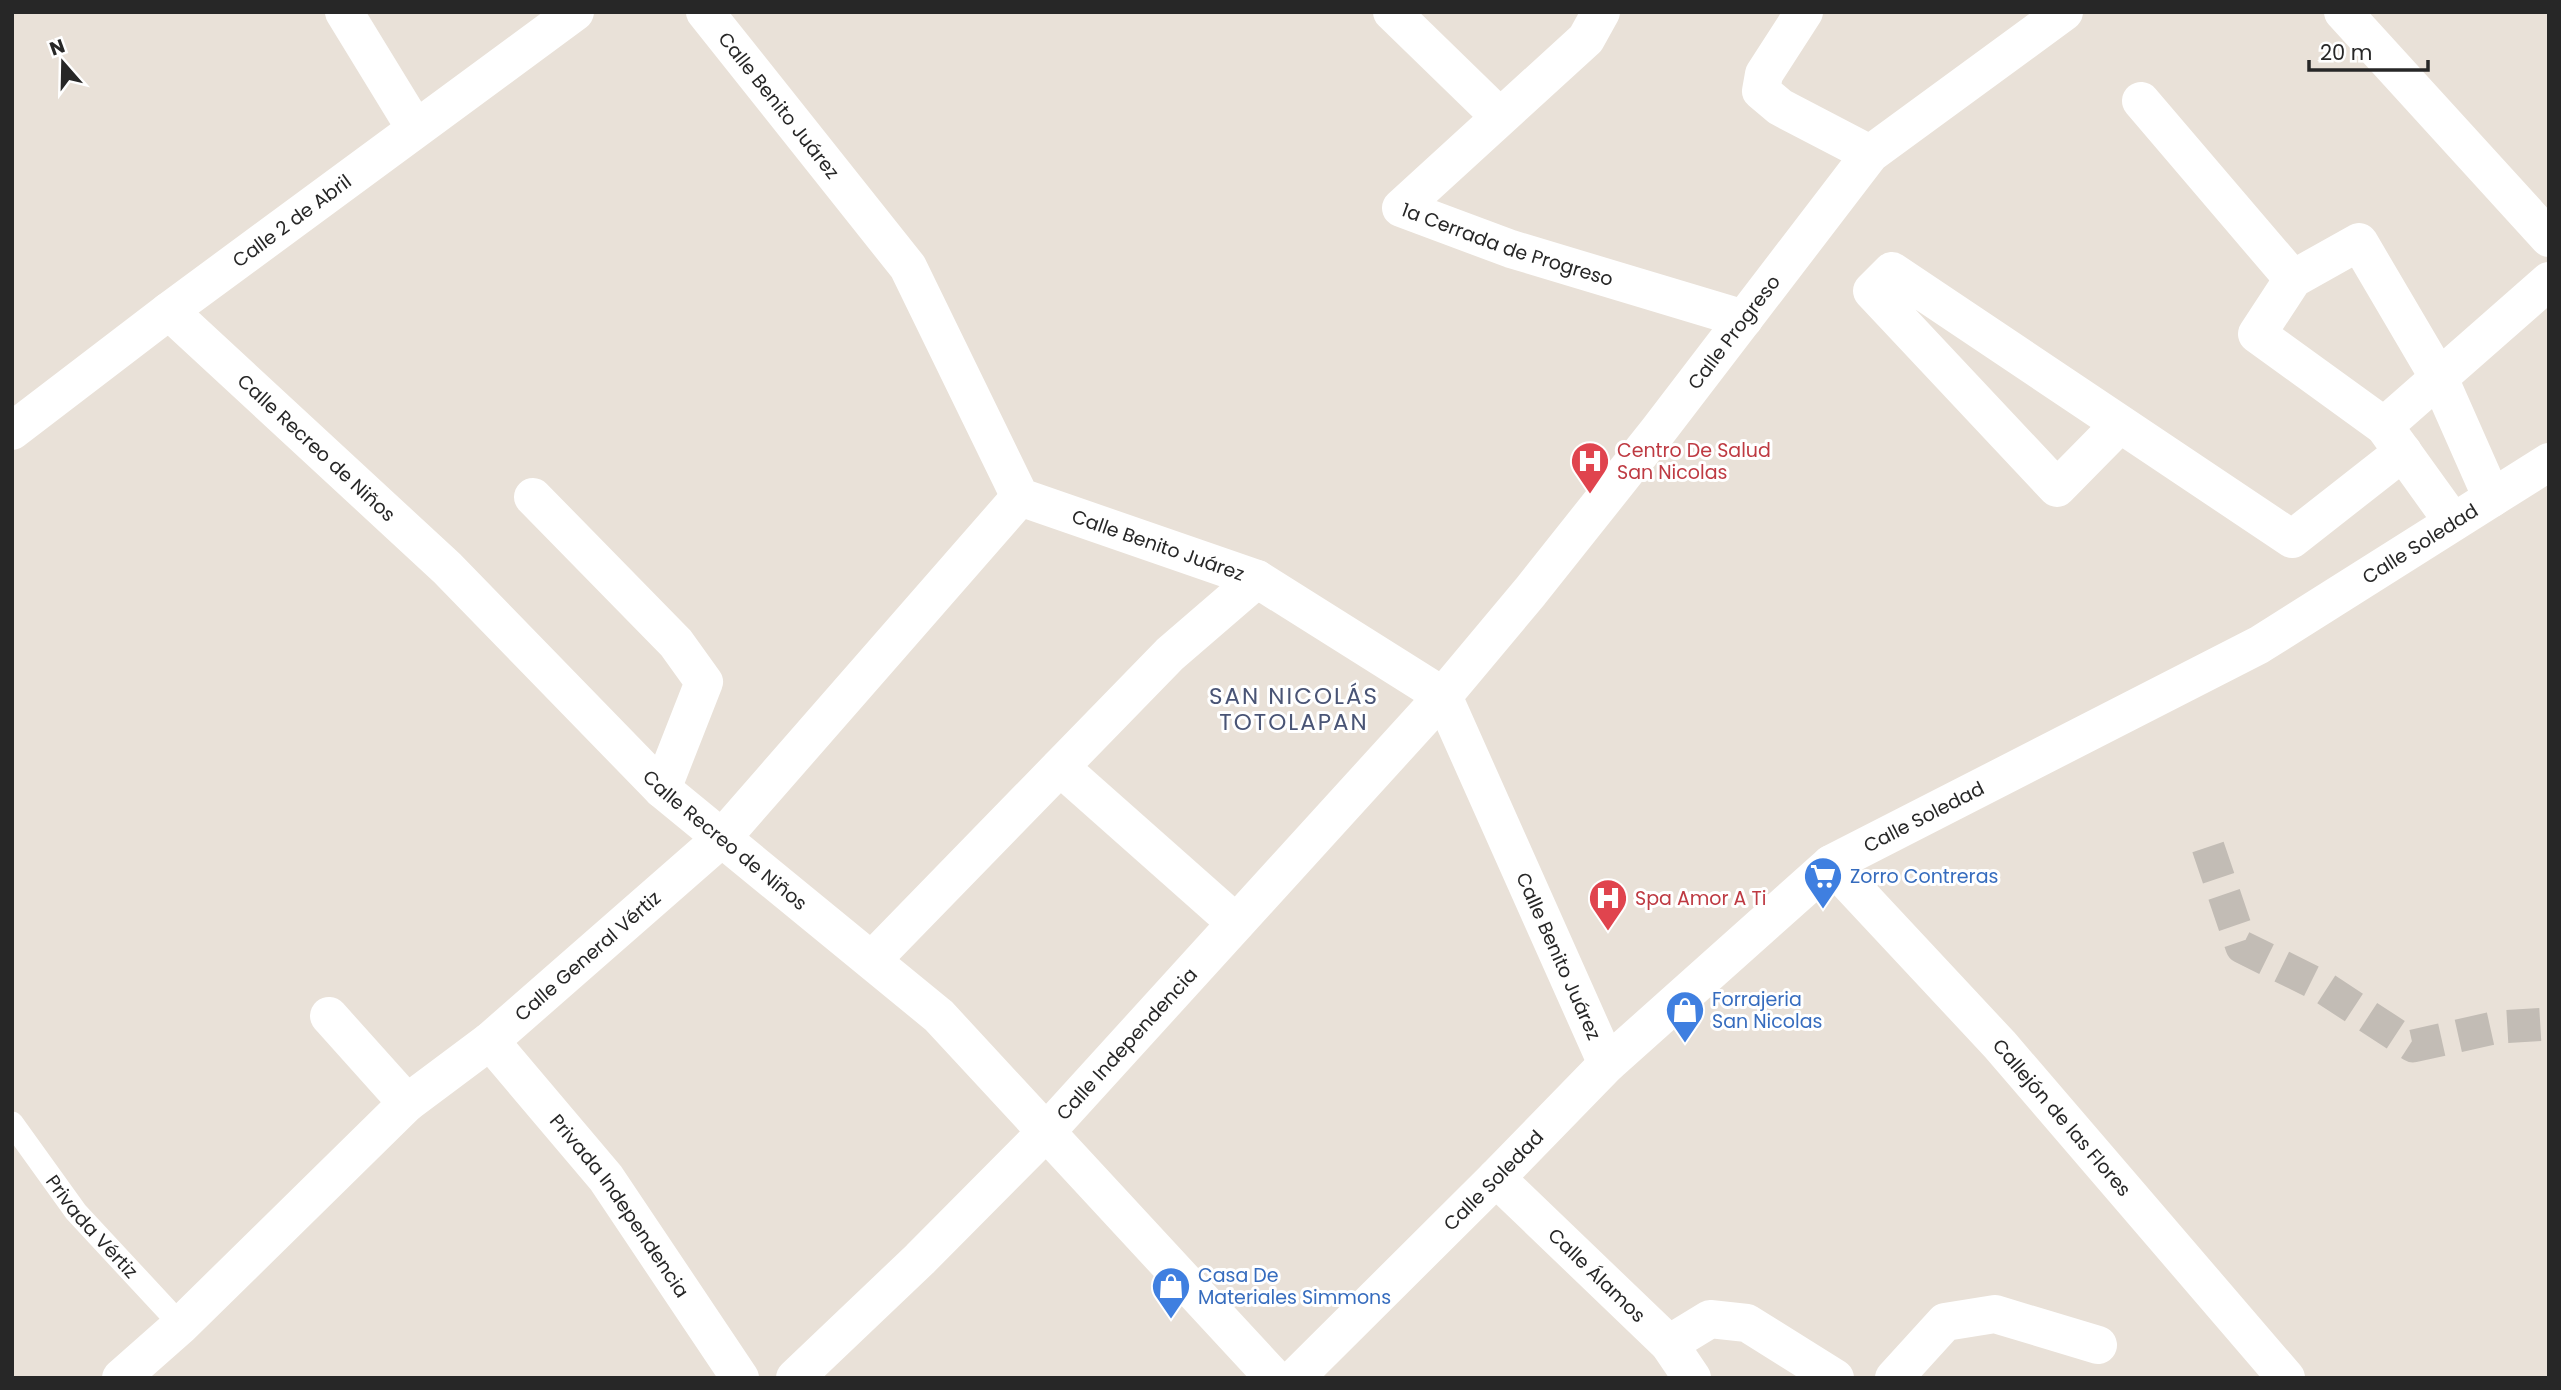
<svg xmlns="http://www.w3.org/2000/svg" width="2561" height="1390" viewBox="0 0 2561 1390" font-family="Poppins,sans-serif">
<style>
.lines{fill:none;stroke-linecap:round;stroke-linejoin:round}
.pedestrian-tunnel{stroke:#c2bcb5;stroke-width:33;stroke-dasharray:33 17;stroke-linecap:butt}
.service{stroke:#fff;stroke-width:23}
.minor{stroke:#fff;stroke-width:38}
.labels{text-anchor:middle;stroke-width:6;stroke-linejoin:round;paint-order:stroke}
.street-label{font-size:19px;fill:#272727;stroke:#fff}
.health-label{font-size:19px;fill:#be3a42;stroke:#fff;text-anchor:start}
.shop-label{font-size:19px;fill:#366cbe;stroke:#fff;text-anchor:start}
.quarter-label{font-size:23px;letter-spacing:2px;fill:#495475;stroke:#fff}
</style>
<rect width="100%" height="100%" fill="#e9e1d8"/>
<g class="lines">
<polyline class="pedestrian-tunnel" points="2208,847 2242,947 2321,986 2413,1046 2498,1027 2549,1024"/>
<path class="service" id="s1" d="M12,1123L76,1212L181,1325"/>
<g class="minor">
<polyline points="344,12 415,128"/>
<path id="s2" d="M705,12L908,267L1020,497L1257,579L1443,696L1607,1064"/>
<polyline points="1392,12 1499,116"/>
<path id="s3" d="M1601,12L1586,39L1401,208L1511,249L1744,319"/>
<polyline points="1804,12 1764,74 1761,91 1780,107 1870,154"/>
<polyline points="2343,12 2549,238"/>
<polyline points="2141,101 2293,279"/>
<path id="s4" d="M169,311L447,568L662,789L939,1016L1274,1378"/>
<polyline points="2120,424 2057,488 1872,291 1892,271 2292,539 2403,452"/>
<polyline points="2384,426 2549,281"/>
<path id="s5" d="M12,431L169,311L575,12"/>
<polyline points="533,497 676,643 704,682 662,789"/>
<polyline points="2453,522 2384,426 2257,334 2293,279 2359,242 2439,378 2492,498"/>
<polyline points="1060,767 1236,923"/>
<path id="s6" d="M1831,864L2000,1045L2286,1378"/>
<polyline points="872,960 1170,654 1257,579"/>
<polyline points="329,1016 407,1103"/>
<path id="s7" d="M490,1041L606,1178L740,1378"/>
<path id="s8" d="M1496,1178L1669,1344L1692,1378"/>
<polyline points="1669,1344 1710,1319 1747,1323 1835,1378"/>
<path id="s9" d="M121,1378L181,1325L407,1103L490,1041L722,838L1020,497"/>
<path id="s10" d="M795,1378L920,1259L1046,1132L1443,696L1530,592L1658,431L1870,154L2064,12"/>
<path id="s11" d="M1295,1378L1496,1178L1607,1064L1831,864L2259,645L2549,462"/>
<polyline points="1894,1378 1945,1322 1995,1314 2098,1345"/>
</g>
</g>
<defs>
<g id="hospital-pin" transform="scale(2.0125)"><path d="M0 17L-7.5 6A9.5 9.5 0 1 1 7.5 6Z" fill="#e0444e" stroke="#fff"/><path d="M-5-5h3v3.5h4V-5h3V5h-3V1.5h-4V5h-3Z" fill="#fff"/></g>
<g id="supermarket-pin" transform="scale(2.0125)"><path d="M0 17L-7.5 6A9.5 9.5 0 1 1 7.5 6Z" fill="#3f7fe0" stroke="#fff"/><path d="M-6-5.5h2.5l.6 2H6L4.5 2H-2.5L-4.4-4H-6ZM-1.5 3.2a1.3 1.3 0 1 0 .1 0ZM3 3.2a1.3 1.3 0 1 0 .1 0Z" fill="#fff"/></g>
<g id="shop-pin" transform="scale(2.0125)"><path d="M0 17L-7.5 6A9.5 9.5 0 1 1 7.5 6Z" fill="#3f7fe0" stroke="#fff"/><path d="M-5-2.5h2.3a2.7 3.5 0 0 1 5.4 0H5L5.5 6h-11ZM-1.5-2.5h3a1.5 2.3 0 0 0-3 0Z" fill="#fff"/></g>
</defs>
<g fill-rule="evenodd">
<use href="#hospital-pin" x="1590" y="461"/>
<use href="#supermarket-pin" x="1823" y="876"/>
<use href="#hospital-pin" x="1608" y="898"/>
<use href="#shop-pin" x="1685" y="1010"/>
<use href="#shop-pin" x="1171" y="1286"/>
</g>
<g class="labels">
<g class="street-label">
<text dy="7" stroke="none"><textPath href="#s2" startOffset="119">Calle Benito Juárez</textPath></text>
<text dy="7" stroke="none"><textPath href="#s5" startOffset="350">Calle 2 de Abril</textPath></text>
<text dy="7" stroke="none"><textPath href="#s3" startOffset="394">1a Cerrada de Progreso</textPath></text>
<text dy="7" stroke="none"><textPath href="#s10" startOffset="1407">Calle Progreso</textPath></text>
<text dy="7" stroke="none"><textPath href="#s4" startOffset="201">Calle Recreo de Niños</textPath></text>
<text dy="7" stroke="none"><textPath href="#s11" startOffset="1414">Calle Soledad</textPath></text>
<text dy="7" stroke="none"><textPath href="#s2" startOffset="728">Calle Benito Juárez</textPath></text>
<text dy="7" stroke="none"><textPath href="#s11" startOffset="847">Calle Soledad</textPath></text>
<text dy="7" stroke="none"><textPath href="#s4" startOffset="768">Calle Recreo de Niños</textPath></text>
<text dy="7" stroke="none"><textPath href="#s9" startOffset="630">Calle General Vértiz</textPath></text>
<text dy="7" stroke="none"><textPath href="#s2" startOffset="1337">Calle Benito Juárez</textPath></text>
<text dy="7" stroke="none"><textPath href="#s10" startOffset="471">Calle Independencia</textPath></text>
<text dy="7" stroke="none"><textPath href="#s6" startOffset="343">Callejón de las Flores</textPath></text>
<text dy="7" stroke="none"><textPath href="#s11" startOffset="280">Calle Soledad</textPath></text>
<text dy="7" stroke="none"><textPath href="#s7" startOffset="210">Privada Independencia</textPath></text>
<text dy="7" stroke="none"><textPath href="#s1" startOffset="131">Privada Vértiz</textPath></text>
<text dy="7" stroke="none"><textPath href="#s8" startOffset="140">Calle Álamos</textPath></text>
</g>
<g class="health-label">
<text x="1617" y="457">Centro De Salud<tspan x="1617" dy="22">San Nicolas</tspan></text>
<text x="1635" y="905">Spa Amor A Ti</text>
</g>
<g class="shop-label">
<text x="1850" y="883">Zorro Contreras</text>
<text x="1712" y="1006">Forrajeria<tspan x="1712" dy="22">San Nicolas</tspan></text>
<text x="1198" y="1282">Casa De<tspan x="1198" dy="22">Materiales Simmons</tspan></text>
</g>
<g class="quarter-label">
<text x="1294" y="704">SAN NICOLÁS<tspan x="1294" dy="26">TOTOLAPAN</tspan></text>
</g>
</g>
<rect width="2561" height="1390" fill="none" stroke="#272727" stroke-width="28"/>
<g transform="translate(63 63) rotate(340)" stroke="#ffffff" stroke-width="5" paint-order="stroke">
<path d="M0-5L12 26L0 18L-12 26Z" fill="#272727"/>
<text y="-10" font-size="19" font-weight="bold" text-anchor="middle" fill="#272727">N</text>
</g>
<path d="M2309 60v10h119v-10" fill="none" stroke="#272727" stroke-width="3.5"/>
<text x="2320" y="60" font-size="21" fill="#272727" stroke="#ffffff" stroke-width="5" paint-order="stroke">20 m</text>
</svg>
